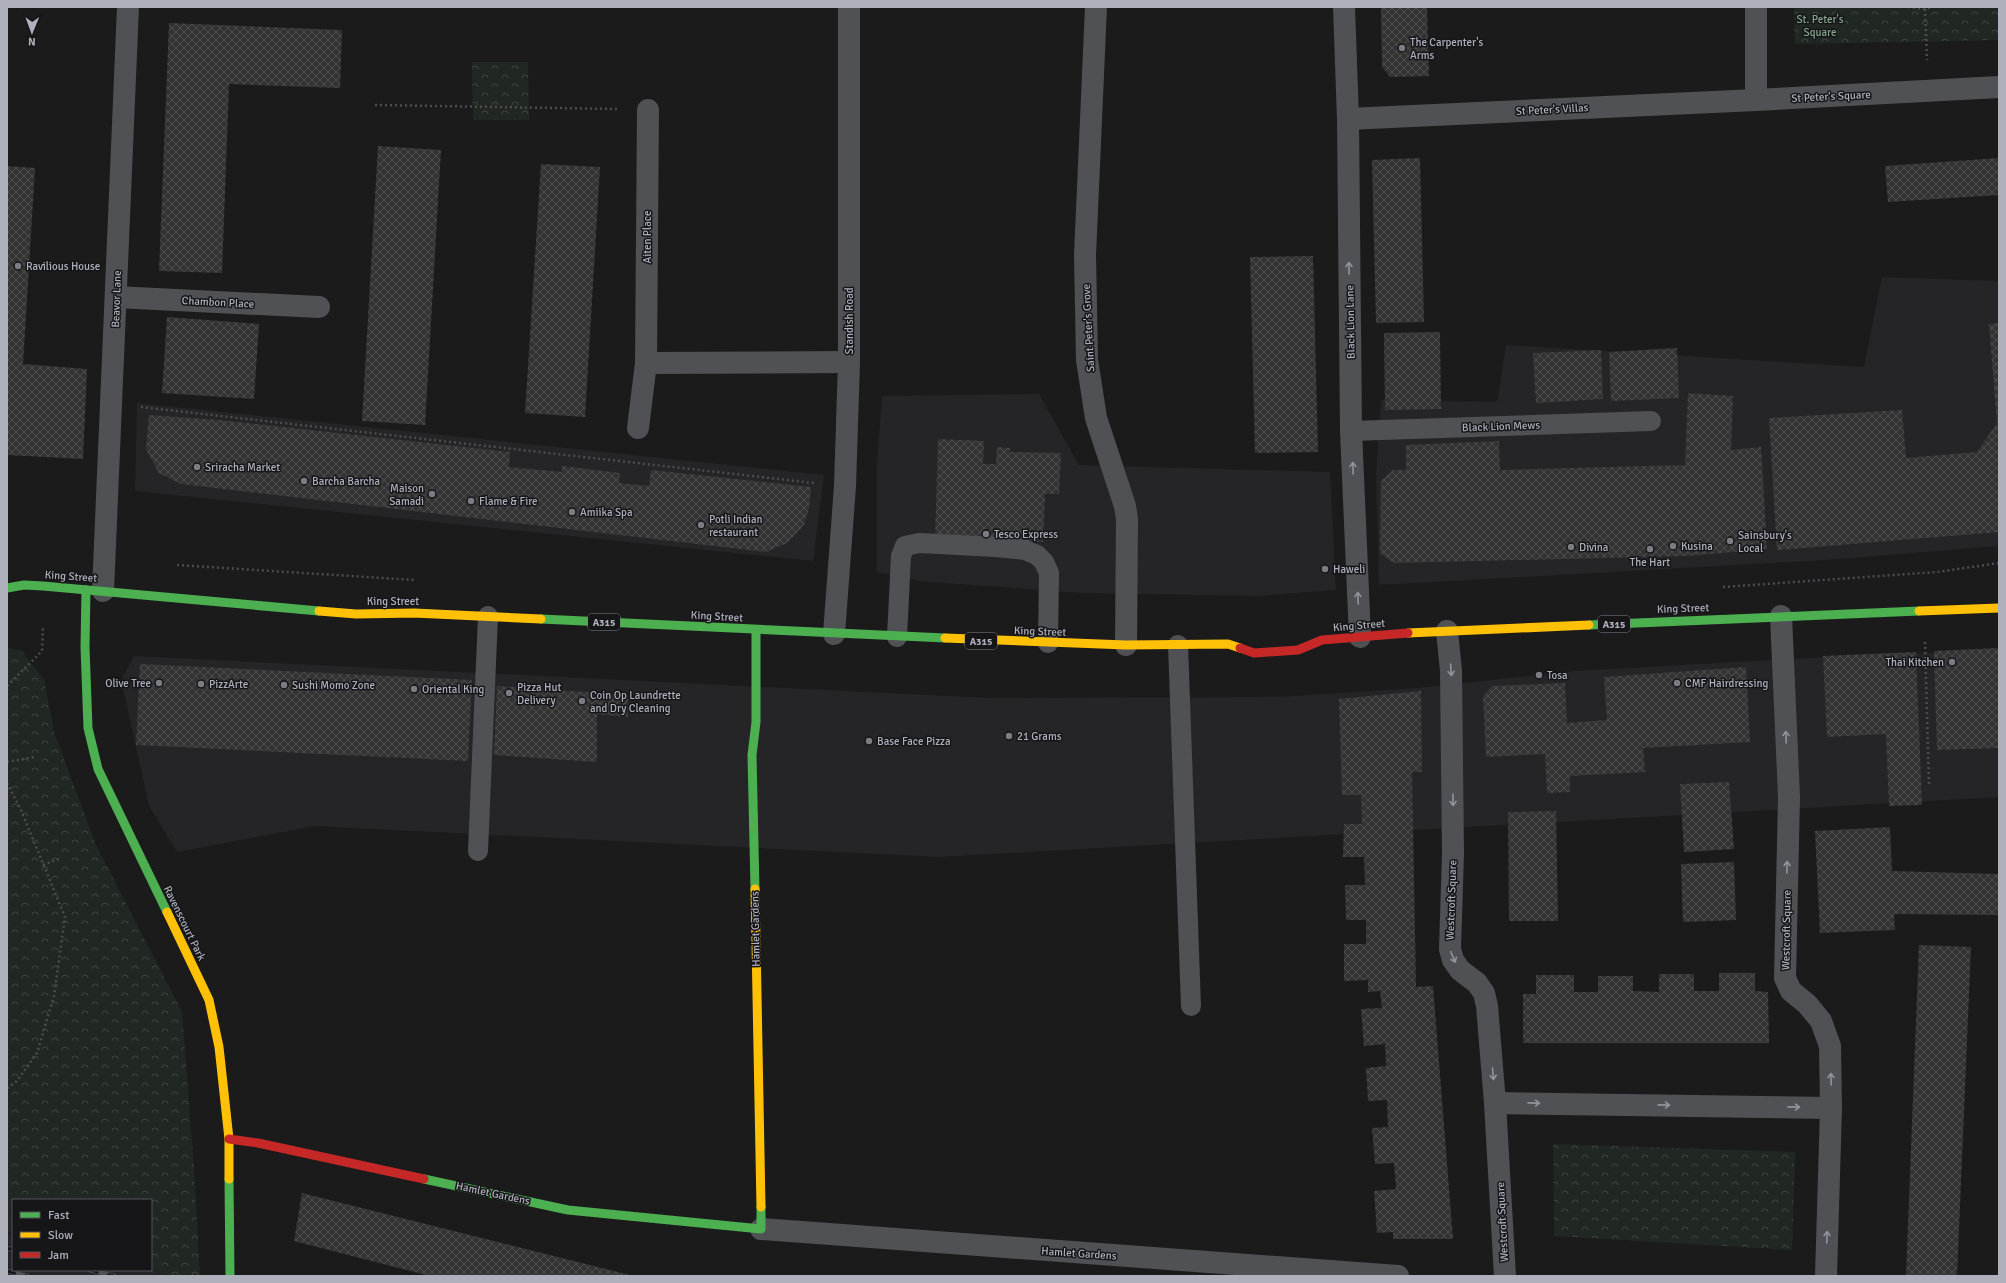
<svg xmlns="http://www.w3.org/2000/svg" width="2006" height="1283" viewBox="0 0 2006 1283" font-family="Signika,sans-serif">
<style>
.built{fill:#252528}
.park{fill:url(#park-crowns)}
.building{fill:url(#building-cross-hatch)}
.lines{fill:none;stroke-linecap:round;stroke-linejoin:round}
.path{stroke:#4b4d50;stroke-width:2.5;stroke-dasharray:2 3;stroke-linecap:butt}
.lane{stroke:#505155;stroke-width:20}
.street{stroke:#505155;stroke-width:22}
.fast{stroke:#4caf50;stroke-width:9}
.slow{stroke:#ffc107;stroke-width:9}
.jam{stroke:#c62828;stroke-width:9}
.rail-casing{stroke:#505153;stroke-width:4.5}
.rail{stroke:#161518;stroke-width:3;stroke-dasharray:9;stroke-linecap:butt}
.oneway{stroke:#92949d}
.poi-dot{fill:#7b7c84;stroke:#161518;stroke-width:1.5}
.labels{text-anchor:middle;stroke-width:3;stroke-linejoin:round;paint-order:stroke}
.shield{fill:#161518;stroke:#80828b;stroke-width:1}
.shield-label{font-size:10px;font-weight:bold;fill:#aeb0bc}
.park-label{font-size:11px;fill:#86a58b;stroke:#161518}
.poi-label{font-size:11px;fill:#aeb0bc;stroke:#161518;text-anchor:start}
.street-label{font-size:11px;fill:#aeb0bc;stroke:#161518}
</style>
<defs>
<pattern id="park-crowns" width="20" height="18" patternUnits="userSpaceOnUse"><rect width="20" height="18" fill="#212823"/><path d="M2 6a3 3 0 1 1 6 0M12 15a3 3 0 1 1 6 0" fill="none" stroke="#3f4541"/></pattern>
<pattern id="building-cross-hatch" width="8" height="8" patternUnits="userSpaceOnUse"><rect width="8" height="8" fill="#333334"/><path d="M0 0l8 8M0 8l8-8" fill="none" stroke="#4e4e4f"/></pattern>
</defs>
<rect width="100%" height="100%" fill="#1b1b1c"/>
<g class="built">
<polygon points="1882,277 1999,281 1999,546 1827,560 1379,585 1376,474 1381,400 1497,402 1506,345 1864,367"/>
<polygon points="1039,394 1079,465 1330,472 1336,590 1258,596 1082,593 919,581 877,572 877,465 882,396"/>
<polygon points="137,403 824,475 813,561 135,491"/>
<polygon points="1999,651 1999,797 940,857 314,826 177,852 149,806 121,680 134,656 990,698 1278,697 1418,688 1575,671 1863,655"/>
<polygon points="7,1234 13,1235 13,1270 149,1270 172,1276 7,1276"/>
</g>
<g class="park">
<polygon points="1794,7 1999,7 1999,40 1795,44"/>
<polygon points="472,62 528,62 529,120 473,120"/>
<polygon points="7,648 21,650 44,680 54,732 96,845 182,1012 194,1169 200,1276 173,1276 150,1270 151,1200 13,1200 13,1234 7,1232"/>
<polygon points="1553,1144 1795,1152 1792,1250 1554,1236"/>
</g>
<g class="building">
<polygon points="1381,7 1427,7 1429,76 1390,77 1382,67"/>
<polygon points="169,23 342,30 340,88 229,84 222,273 159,271"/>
<polygon points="378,146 441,150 425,425 362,421"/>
<polygon points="1420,158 1424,322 1376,323 1372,160"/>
<polygon points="1999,158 1999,195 1888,202 1885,166"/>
<polygon points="541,164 600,167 585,417 525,413"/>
<polygon points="7,166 35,168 23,364 87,369 83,459 7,455"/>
<polygon points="1313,256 1318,452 1255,453 1250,257"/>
<polygon points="167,317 259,324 254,399 162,393"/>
<polygon points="1999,323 1999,532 1777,550 1769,418 1902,410 1906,458 1977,452 1997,423 1989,324"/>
<polygon points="1440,332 1441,409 1385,410 1384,333"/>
<polygon points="1677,348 1679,398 1611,401 1609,352"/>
<polygon points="1601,350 1603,399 1536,403 1533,353"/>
<polygon points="1688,393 1733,396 1731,450 1761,447 1767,549 1687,556 1394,563 1380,553 1381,481 1393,470 1406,470 1406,445 1499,441 1500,470 1685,465"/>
<polygon points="149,415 220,420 510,452 509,467 562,472 562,466 620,473 619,483 649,486 651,470 811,487 809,508 804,525 787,543 766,552 181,484 159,473 146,449"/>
<polygon points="938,439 984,441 983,464 996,464 997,447 1010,448 1010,452 1061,453 1059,494 1045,494 1043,542 935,539"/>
<polygon points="1999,648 1999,748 1937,750 1934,651"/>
<polygon points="1916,652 1922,805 1889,806 1886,734 1827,737 1823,656"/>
<polygon points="140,664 472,680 468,761 136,745"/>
<polygon points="1746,667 1750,742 1643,748 1645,772 1570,776 1570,792 1547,793 1545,754 1486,757 1483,696 1492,686 1565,683 1567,723 1607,720 1604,677"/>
<polygon points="497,686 628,695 628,717 597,714 597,762 494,755"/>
<polygon points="1421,691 1422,772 1412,772 1416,987 1433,986 1453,1239 1393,1239 1393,1232 1377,1233 1374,1191 1396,1189 1394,1163 1375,1164 1372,1128 1388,1127 1387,1100 1368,1101 1366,1068 1386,1066 1385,1044 1364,1046 1361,1009 1382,1008 1380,991 1368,992 1368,980 1344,981 1344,944 1366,944 1366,920 1346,920 1345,885 1365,885 1364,857 1343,857 1344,824 1362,824 1361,795 1342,795 1339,699"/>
<polygon points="1729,782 1734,849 1684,852 1680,784"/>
<polygon points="1556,811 1558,921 1509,921 1508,812"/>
<polygon points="1890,827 1892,871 1999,874 1999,915 1894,914 1895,930 1820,933 1815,831"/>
<polygon points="1734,862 1736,920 1683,922 1681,864"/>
<polygon points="1919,945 1971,947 1957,1276 1906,1276"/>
<polygon points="1719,973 1755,973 1755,991 1768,992 1769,1043 1523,1043 1523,994 1536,994 1536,975 1574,975 1574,992 1598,992 1598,976 1633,976 1633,991 1659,992 1659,974 1694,974 1694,991 1719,991"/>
<polygon points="302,1193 630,1275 630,1276 430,1276 294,1241"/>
</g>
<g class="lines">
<g class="path">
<polyline points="1908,7 1925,9 1932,7"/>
<polyline points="1925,9 1927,60"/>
<polyline points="375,105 617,109"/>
<polyline points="141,407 814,483"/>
<polyline points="177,565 414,580"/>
<polyline points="1723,587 1937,572 1999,563"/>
<polyline points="1925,642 1929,785"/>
<polyline points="7,686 42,651 43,628"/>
<polyline points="7,762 34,757"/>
<polyline points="7,783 21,810 65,917 54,996 37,1053 17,1081 7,1088"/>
<polyline points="43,865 61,858"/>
</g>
<g class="lane">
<polyline points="1351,431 1651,421"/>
<polyline points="897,637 901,556 905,546 919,543 996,547 1025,550 1037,555 1044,562 1049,573 1048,643"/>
<polyline points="1178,645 1191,1006"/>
<polyline points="478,851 488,616"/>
</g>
<g class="street">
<polyline points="1096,7 1085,255 1087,360 1096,418 1125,506 1127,519 1126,645"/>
<polyline points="1344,7 1348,119 1351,431 1360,637"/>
<polyline points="1756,7 1756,100"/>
<polyline points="1348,119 1756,100 1999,87"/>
<polyline points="116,297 319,307"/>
<polyline points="646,363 849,362"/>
<polyline points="638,428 646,363 648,110"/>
<polyline points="103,591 128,7"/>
<polyline points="1781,616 1789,797 1785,978 1791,991 1807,1004 1821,1021 1830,1046 1831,1108 1826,1276"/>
<polyline points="1447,631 1451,671 1453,854 1450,949 1453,960 1460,970 1477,983 1484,993 1487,1006 1495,1103 1505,1276"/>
<polyline points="834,634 845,486 849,362 849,7"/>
<polyline points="1495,1103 1831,1108"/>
<polyline points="761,1229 1398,1276"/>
</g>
<g class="fast">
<polyline points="7,588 24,585 43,586 319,611"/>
<polyline points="86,590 85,647 88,728 98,769 167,912"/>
<polyline points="541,619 945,638"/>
<polyline points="1589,625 1919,611"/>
<polyline points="755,889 752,755 756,722 756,630"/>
<polyline points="229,1179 230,1276"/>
<polyline points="424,1179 568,1210 761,1229 761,1207"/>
</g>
<g class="slow">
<polyline points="319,611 356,614 414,613 541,619"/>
<polyline points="1919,611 1999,608"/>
<polyline points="1408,633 1589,625"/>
<polyline points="945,638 1126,645 1228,644 1240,648"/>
<polyline points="755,889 761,1207"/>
<polyline points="167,912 209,1000 219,1047 229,1139 229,1179"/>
</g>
<g class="jam">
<polyline points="1240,648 1254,653 1298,650 1322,640 1408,633"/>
<polyline points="229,1139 258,1143 424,1179"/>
</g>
<g class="rail-casing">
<g id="rail">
<polyline points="7,1248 13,1250"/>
<polyline points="90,1270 114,1276"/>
<polyline points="7,1271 27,1276"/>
</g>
</g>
<use href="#rail" class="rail"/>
</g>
<defs><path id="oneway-shaft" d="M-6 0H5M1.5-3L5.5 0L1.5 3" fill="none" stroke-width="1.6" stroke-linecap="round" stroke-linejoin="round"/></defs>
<g class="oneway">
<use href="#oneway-shaft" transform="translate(1349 268) rotate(-91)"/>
<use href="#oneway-shaft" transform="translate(1353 468) rotate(-92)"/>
<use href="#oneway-shaft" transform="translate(1358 598) rotate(-92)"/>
<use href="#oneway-shaft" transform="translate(1451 670) rotate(86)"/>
<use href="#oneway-shaft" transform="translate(1786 737) rotate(-92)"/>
<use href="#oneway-shaft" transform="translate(1453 800) rotate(89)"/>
<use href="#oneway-shaft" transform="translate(1787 867) rotate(-89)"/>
<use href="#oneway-shaft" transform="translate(1453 957) rotate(67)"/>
<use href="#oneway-shaft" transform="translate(1493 1074) rotate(85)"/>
<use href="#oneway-shaft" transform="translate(1831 1079) rotate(-92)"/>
<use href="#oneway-shaft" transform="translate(1534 1103) rotate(1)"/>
<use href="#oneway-shaft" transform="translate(1664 1105) rotate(1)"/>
<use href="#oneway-shaft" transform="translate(1794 1107) rotate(1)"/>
<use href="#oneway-shaft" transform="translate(1827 1237) rotate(-88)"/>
</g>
<g class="poi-dot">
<circle cx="1402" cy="48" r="4"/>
<circle cx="18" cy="266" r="4"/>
<circle cx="197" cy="467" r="4"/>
<circle cx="304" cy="481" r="4"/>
<circle cx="432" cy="494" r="4"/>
<circle cx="471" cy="501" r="4"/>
<circle cx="572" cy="512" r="4"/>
<circle cx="701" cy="525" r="4"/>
<circle cx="986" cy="534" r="4"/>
<circle cx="1730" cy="541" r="4"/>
<circle cx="1673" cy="546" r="4"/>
<circle cx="1571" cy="547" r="4"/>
<circle cx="1650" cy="549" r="4"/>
<circle cx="1325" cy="569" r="4"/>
<circle cx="1952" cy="662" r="4"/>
<circle cx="1539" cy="675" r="4"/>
<circle cx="159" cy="683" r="4"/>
<circle cx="1677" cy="683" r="4"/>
<circle cx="201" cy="684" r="4"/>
<circle cx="284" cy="685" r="4"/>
<circle cx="414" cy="689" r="4"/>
<circle cx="509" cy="693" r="4"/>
<circle cx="582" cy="701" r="4"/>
<circle cx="1009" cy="736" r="4"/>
<circle cx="869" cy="741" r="4"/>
</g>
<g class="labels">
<g class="shield">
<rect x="588" y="614" width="32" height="16" rx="3"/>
<rect x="1598" y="616" width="32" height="16" rx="3"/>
<rect x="965" y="633" width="32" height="16" rx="3"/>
</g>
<g class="shield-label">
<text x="604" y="626">A315</text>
<text x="1614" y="628">A315</text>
<text x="981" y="645">A315</text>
</g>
<g class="park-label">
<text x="1820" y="23">St. Peter's<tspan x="1820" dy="13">Square</tspan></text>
</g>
<g class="poi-label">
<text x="1410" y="46">The Carpenter's<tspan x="1410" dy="13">Arms</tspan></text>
<text x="26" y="270">Ravilious House</text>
<text x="205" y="471">Sriracha Market</text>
<text x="312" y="485">Barcha Barcha</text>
<text x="424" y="492" text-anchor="end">Maison<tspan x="424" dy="13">Samadi</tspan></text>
<text x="479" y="505">Flame &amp; Fire</text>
<text x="580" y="516">Amiika Spa</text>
<text x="709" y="523">Potli Indian<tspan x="709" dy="13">restaurant</tspan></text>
<text x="994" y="538">Tesco Express</text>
<text x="1738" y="539">Sainsbury's<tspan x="1738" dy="13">Local</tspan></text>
<text x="1681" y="550">Kusina</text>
<text x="1579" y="551">Divina</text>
<text x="1650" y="566" text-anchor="middle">The Hart</text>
<text x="1333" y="573">Haweli</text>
<text x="1944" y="666" text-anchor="end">Thai Kitchen</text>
<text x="1547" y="679">Tosa</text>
<text x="151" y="687" text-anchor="end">Olive Tree</text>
<text x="1685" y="687">CMF Hairdressing</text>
<text x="209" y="688">PizzArte</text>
<text x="292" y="689">Sushi Momo Zone</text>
<text x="517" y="691">Pizza Hut<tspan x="517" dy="13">Delivery</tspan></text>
<text x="422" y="693">Oriental King</text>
<text x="590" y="699">Coin Op Laundrette<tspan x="590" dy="13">and Dry Cleaning</tspan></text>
<text x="1017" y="740">21 Grams</text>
<text x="877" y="745">Base Face Pizza</text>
</g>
<g class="street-label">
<text transform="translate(1831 96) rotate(-3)" y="4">St Peter's Square</text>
<text transform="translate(1552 109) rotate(-3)" y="4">St Peter's Villas</text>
<text transform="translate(647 237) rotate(-90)" y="4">Aiten Place</text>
<text transform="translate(116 299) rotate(-88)" y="4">Beavor Lane</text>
<text transform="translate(218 302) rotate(3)" y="4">Chambon Place</text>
<text transform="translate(849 321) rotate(-90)" y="4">Standish Road</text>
<text transform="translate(1350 322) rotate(-91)" y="4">Black Lion Lane</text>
<text transform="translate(1088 328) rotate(-93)" y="4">Saint Peter's Grove</text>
<text transform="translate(1501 426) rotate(-2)" y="4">Black Lion Mews</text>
<text transform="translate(71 576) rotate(4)" y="4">King Street</text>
<text x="393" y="605">King Street</text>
<text transform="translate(1683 608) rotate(-2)" y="4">King Street</text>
<text transform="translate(717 616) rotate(3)" y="4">King Street</text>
<text transform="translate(1359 625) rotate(-5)" y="4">King Street</text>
<text transform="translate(1040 631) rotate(2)" y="4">King Street</text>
<text transform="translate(1451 900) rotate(-88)" y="4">Westcroft Square</text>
<text transform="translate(185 923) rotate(64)" y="4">Ravenscourt Park</text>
<text transform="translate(755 929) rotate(-91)" y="4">Hamlet Gardens</text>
<text transform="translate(1786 930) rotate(-89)" y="4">Westcroft Square</text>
<text transform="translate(493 1193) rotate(12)" y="4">Hamlet Gardens</text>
<text transform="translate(1502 1222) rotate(-93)" y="4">Westcroft Square</text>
<text transform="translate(1079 1253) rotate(4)" y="4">Hamlet Gardens</text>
</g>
</g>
<rect width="2006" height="1283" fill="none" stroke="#aeb0bc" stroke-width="16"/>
<rect x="12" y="1199" width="140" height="72" fill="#161518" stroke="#53535a"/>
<rect x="20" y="1212" width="20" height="6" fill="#4caf50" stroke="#53535a"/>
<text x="48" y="1219" font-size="12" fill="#aeb0bc">Fast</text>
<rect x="20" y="1232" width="20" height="6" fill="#ffc107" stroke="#53535a"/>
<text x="48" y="1239" font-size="12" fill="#aeb0bc">Slow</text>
<rect x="20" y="1252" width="20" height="6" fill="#c62828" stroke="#53535a"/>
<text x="48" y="1259" font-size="12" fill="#aeb0bc">Jam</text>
<g transform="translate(32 32) rotate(181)" stroke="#161518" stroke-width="3" paint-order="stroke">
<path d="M0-3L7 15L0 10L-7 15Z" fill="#aeb0bc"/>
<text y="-6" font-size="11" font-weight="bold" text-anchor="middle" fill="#aeb0bc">N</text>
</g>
</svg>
